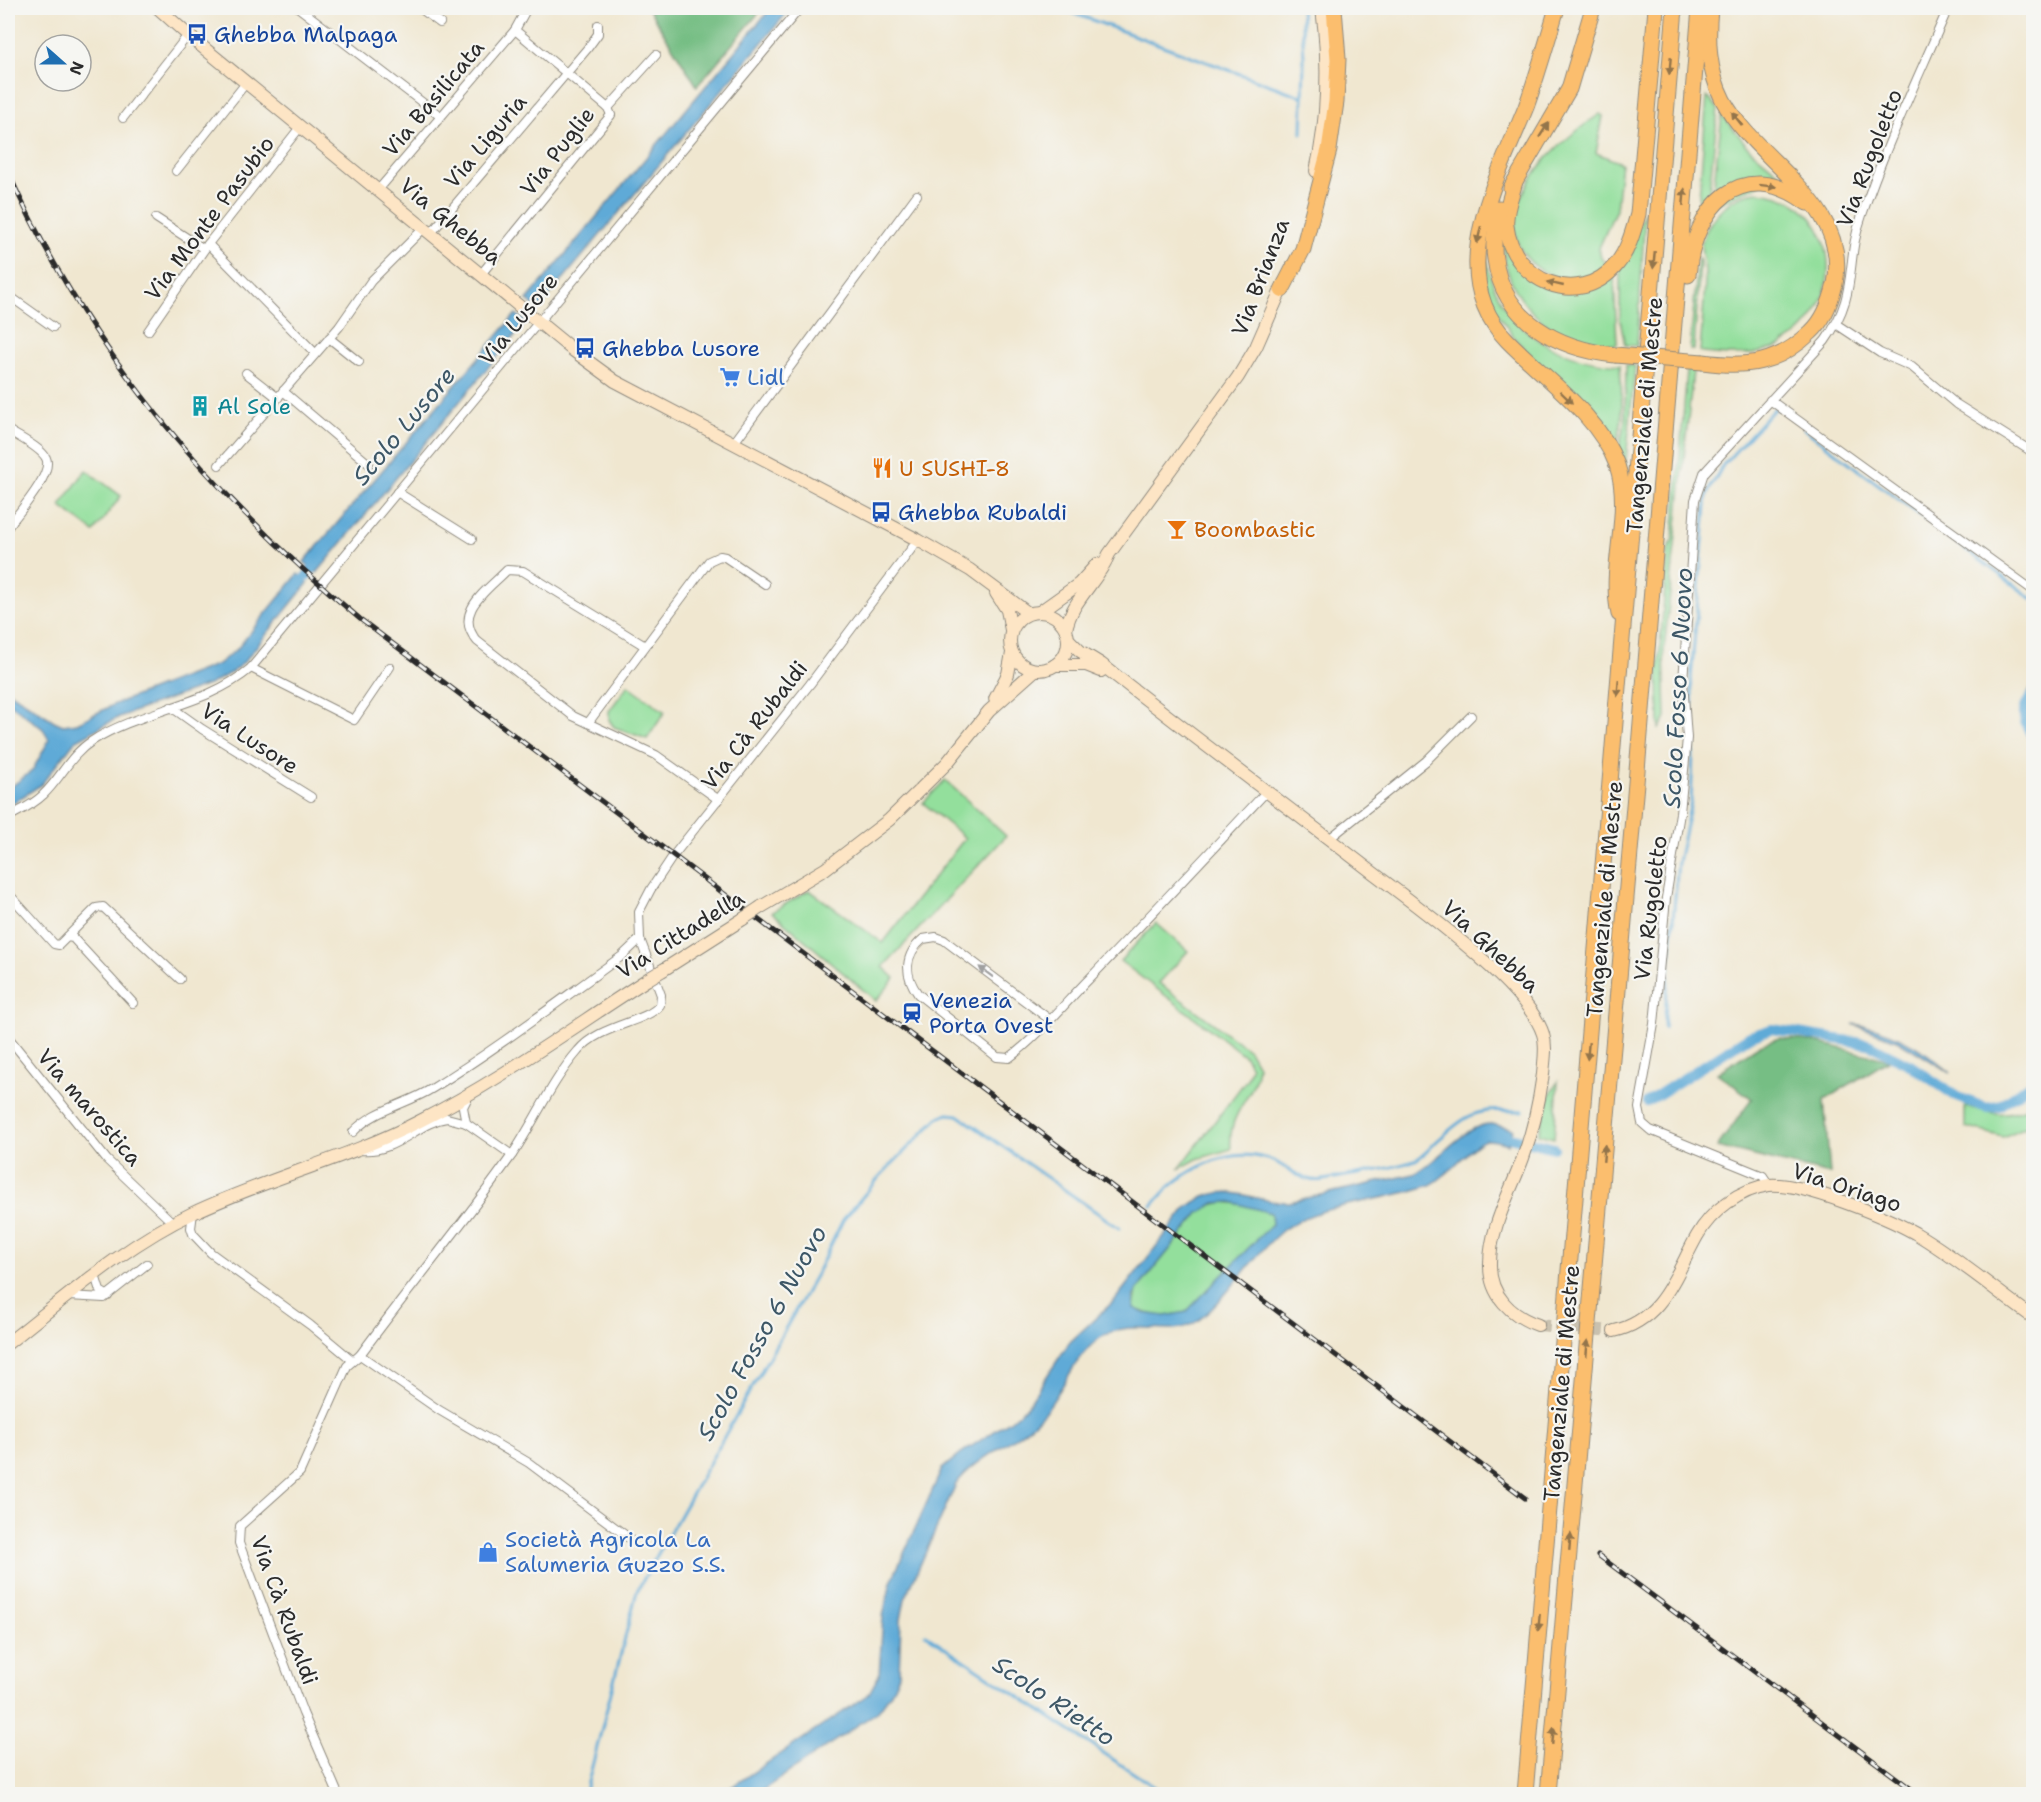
<svg xmlns="http://www.w3.org/2000/svg" width="2041" height="1802" viewBox="0 0 2041 1802" font-family="'Shantell Sans',sans-serif">
<style>
.green{fill:#93df9c;stroke:#5f8564;stroke-width:1.5}
.forest{fill:#76be84;stroke:#507458;stroke-width:1.5}
.water{fill:#5faad7;stroke:#456a81;stroke-width:1.5;fill-rule:evenodd}
.lines{fill:none;stroke-linecap:round;stroke-linejoin:round}
.stream{stroke:#5faad7;stroke-width:3}
.canal{stroke:#5faad7;stroke-width:10}
.secondary-tunnel{stroke:#c9c1af;stroke-width:12;stroke-dasharray:12 6;stroke-linecap:butt}
.street-casing{stroke:#8e897e;stroke-width:10}
.secondary-casing{stroke:#8e897e;stroke-width:14}
.highway-casing{stroke:#8e897e;stroke-width:17}
.street{stroke:#fff;stroke-width:8}
.secondary{stroke:#fde5c5;stroke-width:12}
.highway{stroke:#fbbe6e;stroke-width:15}
.rail-casing{stroke:#2b2b2b;stroke-width:5}
.rail{stroke:#f6f6f2;stroke-width:3;stroke-dasharray:9;stroke-linecap:butt}
.secondary-bridge-casing{stroke:#8e897e;stroke-width:14;stroke-linecap:butt}
.highway-bridge-casing{stroke:#8e897e;stroke-width:17;stroke-linecap:butt}
.secondary-bridge{stroke:#fde5c5;stroke-width:12}
.highway-bridge{stroke:#fbbe6e;stroke-width:15}
.oneway{fill:#93744c}
.oneway2{fill:#a0a0a0}
.labels{text-anchor:middle;stroke-width:4.5;stroke-linejoin:round;paint-order:stroke}
.transit-label{font-size:22px;fill:#164399;stroke:#f6f6f2;text-anchor:start}
.street-label{font-size:22px;fill:#2b2b2b;stroke:#f6f6f2}
.shop-label{font-size:22px;fill:#366cbe;stroke:#f6f6f2;text-anchor:start}
.culture-label{font-size:22px;fill:#0d838f;stroke:#f6f6f2;text-anchor:start}
.food-label{font-size:22px;fill:#c56008;stroke:#f6f6f2;text-anchor:start}
.water-label{font-size:24px;font-style:italic;fill:#3d5767;stroke:#f6f6f2}
</style>
<rect width="100%" height="100%" fill="#f6f6f2"/>
<filter id="ink" filterUnits="userSpaceOnUse"><feTurbulence type="fractalNoise" baseFrequency=".0167" numOctaves="2"/><feDisplacementMap in="SourceGraphic" scale="12" xChannelSelector="R" yChannelSelector="G"/><feConvolveMatrix kernelMatrix="1 2 1 2 8 2 1 2 1" color-interpolation-filters="sRGB"/></filter>
<filter id="wash" filterUnits="userSpaceOnUse"><feTurbulence type="fractalNoise" baseFrequency=".008" numOctaves="4" result="noise"/><feDisplacementMap in="SourceGraphic" scale="24" xChannelSelector="R" yChannelSelector="G"/><feGaussianBlur stdDeviation="1.35" result="paint"/><feColorMatrix in="noise" values="0 0 0 0 0 0 0 0 0 0 0 0 0 0 0 0 0 1.4 0 .05"/><feComposite in="paint" operator="in"/></filter>
<g filter="url(#wash)">
<rect width="100%" height="100%" fill="#f0e7d0"/>
<g class="green">
<polygon points="1707,97 1718,108 1708,202 1712,200 1722,115 1749,148 1792,184 1767,181 1702,211 1698,210"/>
<path d="M1600,114L1603,116L1596,153L1621,163L1616,209L1599,248L1601,258L1610,268C1572,298 1505,266 1516,215C1525,171 1564,138 1600,114Z"/>
<path d="M1757,192C1843,198 1851,308 1781,345C1758,357 1729,356 1703,353L1700,351C1702,325 1705,298 1705,272C1705,263 1699,249 1702,241C1711,215 1730,195 1757,192Z"/>
<polygon points="1645,211 1637,346 1625,345 1620,319 1620,269"/>
<path d="M1503,241L1539,283L1614,276L1617,344C1608,346 1595,343 1585,341C1537,330 1504,291 1503,241Z"/>
<path d="M1486,254C1495,327 1554,360 1620,365C1621,389 1626,423 1615,445L1517,341L1496,312L1485,283Z"/>
<polygon points="1698,257 1700,262 1694,350 1690,350"/>
<polygon points="1626,365 1635,366 1625,472 1618,452 1625,421"/>
<polygon points="1687,370 1693,371 1664,651 1666,718 1659,729 1658,672 1668,552 1673,538"/>
<polygon points="86,470 121,496 94,532 60,506"/>
<polygon points="628,685 665,712 647,739 614,727 609,720 609,711"/>
<polygon points="945,780 1006,836 883,967 895,978 876,1001 772,912 809,890 883,943 965,838 923,803"/>
<path d="M1156,923L1188,951L1159,983L1249,1050L1258,1066C1256,1098 1227,1109 1231,1149L1197,1159L1179,1169L1247,1079L1251,1067L1245,1056L1120,961Z"/>
<polygon points="1558,1082 1554,1138 1538,1134 1552,1090"/>
<path d="M2033,1105V1124L2003,1137L1965,1127V1106C1993,1114 2007,1118 2033,1105Z"/>
<path d="M1223,1202L1243,1204L1271,1213L1272,1224C1257,1240 1199,1308 1184,1313C1168,1319 1148,1315 1134,1308L1137,1290L1199,1213L1208,1206Z"/>
</g>
<g class="forest">
<polygon points="648,8 763,8 697,86"/>
<polygon points="1779,1038 1811,1041 1889,1060 1824,1100 1830,1174 1717,1147 1752,1099 1717,1073 1760,1045"/>
</g>
<g class="water">
<polygon points="771,8 791,8 538,309 527,300"/>
<polygon points="516,314 526,322 317,573 304,562"/>
<polygon points="298,574 308,583 244,662 232,672 211,684 119,717 75,741 41,785 8,806 8,789 32,771 49,740 43,729 8,702 8,691 54,721 63,725 77,723 115,704 218,664 237,649"/>
<path d="M2033,685V745C2019,725 2021,704 2033,685Z"/>
<path d="M1853,1024C1890,1028 1924,1049 1951,1073L1897,1040Z"/>
<path d="M1492,1124L1513,1129L1508,1144C1502,1143 1493,1139 1486,1140C1472,1143 1447,1178 1430,1185C1389,1201 1318,1203 1283,1230C1252,1255 1227,1300 1196,1322C1169,1340 1134,1315 1100,1338C1073,1357 1063,1393 1040,1417C1016,1443 977,1456 956,1484L905,1599L901,1619L899,1675L891,1693L877,1712L757,1794H721L868,1695L879,1675L883,1616L891,1582L942,1469L961,1453L1010,1421L1027,1406L1069,1343L1115,1300L1185,1209C1225,1176 1246,1203 1289,1202L1414,1174C1439,1162 1466,1122 1492,1124ZM1231,1202L1271,1213L1272,1224L1186,1312L1165,1316L1144,1313L1134,1308V1297L1137,1290L1199,1213L1215,1203Z"/>
</g>
<g class="lines">
<g class="stream">
<polyline points="1059,8 1303,97"/>
<polyline points="1301,8 1304,58 1302,133"/>
<polyline points="1804,429 2034,600"/>
<polyline points="1664,1028 1678,862 1691,802 1694,726 1691,678 1707,494 1723,465 1775,408 1777,409"/>
<path d="M1152,1206C1178,1172 1229,1143 1273,1161C1288,1167 1304,1184 1323,1180C1340,1177 1405,1167 1417,1159C1424,1155 1431,1147 1437,1141C1472,1110 1477,1109 1523,1111"/>
<polyline points="925,1634 1165,1794"/>
<polyline points="585,1794 637,1591 819,1269 843,1220 881,1175 938,1118 948,1114 958,1115 1119,1228"/>
</g>
<g class="canal">
<polyline points="296,589 320,559"/>
<path d="M2034,694C2018,709 2023,722 2034,739"/>
<polyline points="1647,1102 1750,1036 1772,1029 1868,1044 1910,1065 1957,1097 1987,1108 1999,1106 2034,1082"/>
<polyline points="1498,1134 1554,1148"/>
</g>
</g>
</g>
<g filter="url(#ink)">
<g class="lines">
<polyline class="secondary-tunnel" points="1538,1325 1614,1331"/>
<g class="street-casing">
<g id="street">
<polyline points="299,8 440,116"/>
<polyline points="420,8 440,23"/>
<polyline points="608,108 656,55"/>
<polyline points="123,118 188,35"/>
<polyline points="176,171 246,83"/>
<polyline points="379,189 515,30"/>
<polyline points="156,218 204,249"/>
<polyline points="432,232 587,49 598,34 598,25"/>
<polyline points="208,244 315,353"/>
<polyline points="482,273 611,115 608,108 515,30 527,8"/>
<polyline points="8,295 53,327"/>
<polyline points="1836,324 1880,353 1912,367 1956,404 2034,453"/>
<polyline points="148,331 208,244 301,126"/>
<polyline points="329,338 359,362"/>
<polyline points="246,373 278,398"/>
<polyline points="283,391 369,464"/>
<polyline points="1770,400 2034,591"/>
<path d="M8,430C18,437 40,447 46,458C54,474 17,514 8,527"/>
<polyline points="733,444 917,195"/>
<polyline points="219,465 339,327 371,281 425,227"/>
<polyline points="397,492 472,539"/>
<path d="M645,646L523,571L507,570C488,590 452,612 477,641L573,716L656,755L719,800"/>
<polyline points="251,668 354,720 390,667"/>
<polyline points="171,707 202,729 311,797"/>
<polyline points="588,723 709,561 720,556 725,557 765,584"/>
<path d="M8,817C19,811 33,805 43,795C61,778 70,755 92,741C142,709 205,707 251,668L800,8"/>
<polyline points="1329,839 1426,761 1471,716"/>
<polyline points="8,893 54,944 59,945 67,937 73,938 133,1003"/>
<polyline points="67,937 96,908 103,907 180,979"/>
<path d="M1049,1019L944,940L936,937L923,939C904,955 904,975 918,994L997,1057L1009,1058C1039,1036 1064,1004 1090,978C1150,916 1208,854 1267,791"/>
<polyline points="8,1037 107,1160 173,1223"/>
<polyline points="466,1123 463,1107 469,1095"/>
<path d="M353,1132C373,1110 408,1104 433,1088C498,1048 559,1001 622,956L640,939"/>
<path d="M360,1150C397,1154 417,1122 447,1118L466,1123L512,1155"/>
<path d="M1769,1185L1763,1176L1650,1130L1642,1123L1639,1108L1654,1024L1666,898L1680,813L1687,738L1683,682L1695,500L1704,473L1825,341C1860,292 1844,264 1862,215C1886,144 1919,76 1948,8"/>
<polyline points="193,1213 191,1228 193,1234 211,1253 310,1325 352,1360"/>
<polyline points="95,1275 100,1291 108,1296"/>
<polyline points="68,1296 104,1298 147,1264"/>
<polyline points="360,1355 439,1410 529,1463 629,1538"/>
<path d="M338,1794L303,1713L239,1543L240,1526L300,1472L347,1366L360,1355C409,1288 464,1223 512,1155C535,1121 551,1082 578,1051C600,1024 646,1023 660,1005L661,995L640,939L639,912L651,889L673,856L810,684L918,540"/>
</g>
</g>
<g class="secondary-casing">
<g id="secondary">
<polyline points="158,8 188,35 574,351 615,381 918,540 970,570 1028,613"/>
<path d="M1316,171C1328,118 1329,62 1322,8"/>
<polyline points="996,593 1007,610 1011,630"/>
<polyline points="1041,611 1079,584 1097,564"/>
<circle cx="1039" cy="641" r="29"/>
<path d="M1066,630C1071,600 1098,582 1109,554L1238,377L1256,347L1284,283"/>
<path d="M1068,639L1080,651L1101,664C1187,732 1276,798 1363,865C1408,900 1527,983 1543,1034C1547,1047 1544,1061 1543,1074C1539,1103 1533,1131 1523,1158C1511,1191 1489,1229 1490,1266C1490,1295 1511,1316 1538,1325"/>
<polyline points="1055,665 1086,665 1101,671"/>
<polyline points="995,699 1008,674 1012,653"/>
<polyline points="761,907 825,869 889,820 947,763 989,711 1035,670"/>
<polyline points="663,970 743,919"/>
<path d="M1614,1331C1663,1320 1675,1275 1697,1236C1711,1211 1740,1189 1769,1185C1802,1182 1886,1217 1915,1233C1956,1257 1995,1290 2034,1318"/>
<path d="M8,1343C67,1297 125,1245 193,1213C267,1178 347,1159 420,1121C499,1081 573,1027 648,979"/>
</g>
</g>
<g class="highway-casing">
<g id="highway">
<path d="M1557,8C1547,41 1538,74 1526,107C1498,178 1442,273 1507,340C1544,378 1598,414 1617,465C1633,512 1608,566 1619,614"/>
<path d="M1515,181C1512,194 1504,213 1506,226C1512,281 1578,310 1616,265C1628,251 1633,232 1638,214L1656,8"/>
<polyline points="1511,188 1569,89 1593,8"/>
<path d="M1499,208C1496,225 1492,242 1495,259C1503,321 1559,349 1615,355"/>
<path d="M1688,275C1694,207 1741,154 1807,203"/>
<polyline points="1282,290 1303,249 1329,150 1336,102 1338,59 1334,8"/>
<path d="M1703,362C1747,368 1778,364 1811,332C1824,320 1831,301 1835,284C1851,202 1755,162 1723,100C1708,70 1707,40 1710,8"/>
<polyline points="1525,1794 1675,8"/>
<polyline points="1548,1794 1636,783 1700,8"/>
</g>
</g>
<use href="#street" class="street"/>
<use href="#secondary" class="secondary"/>
<use href="#highway" class="highway"/>
<g class="rail-casing">
<g id="rail">
<path d="M8,172C90,354 208,491 360,619L1525,1498"/>
<polyline points="1598,1555 1918,1794"/>
</g>
</g>
<use href="#rail" class="rail"/>
<g class="secondary-bridge-casing">
<g id="secondary-bridge">
<polyline points="743,919 761,907"/>
<polyline points="648,979 663,970"/>
</g>
</g>
<g class="highway-bridge-casing">
<polyline id="highway-bridge" points="1615,355 1703,362"/>
</g>
<use href="#secondary-bridge" class="secondary-bridge"/>
<use href="#highway-bridge" class="highway-bridge"/>
</g>
<defs><path id="oneway-solid" d="M-6-.8H1V-3.2L6.5 0L1 3.2V.8H-6Z" transform="scale(1.5)"/></defs>
<g class="oneway">
<use href="#oneway-solid" transform="translate(1670 66) rotate(95)"/>
<use href="#oneway-solid" transform="translate(1737 119) rotate(-128)"/>
<use href="#oneway-solid" transform="translate(1544 130) rotate(-57)"/>
<use href="#oneway-solid" transform="translate(1768 186) rotate(7)"/>
<use href="#oneway-solid" transform="translate(1684 197) rotate(-85)"/>
<use href="#oneway-solid" transform="translate(1479 235) rotate(103)"/>
<use href="#oneway-solid" transform="translate(1654 260) rotate(95)"/>
<use href="#oneway-solid" transform="translate(1555 284) rotate(-167)"/>
<use href="#oneway-solid" transform="translate(1566 397) rotate(44)"/>
<use href="#oneway-solid" transform="translate(1618 688) rotate(95)"/>
<use href="#oneway-solid" transform="translate(1588 1051) rotate(95)"/>
<use href="#oneway-solid" transform="translate(1604 1153) rotate(-85)"/>
<use href="#oneway-solid" transform="translate(1587 1348) rotate(-85)"/>
<use href="#oneway-solid" transform="translate(1570 1542) rotate(-85)"/>
<use href="#oneway-solid" transform="translate(1539 1622) rotate(95)"/>
<use href="#oneway-solid" transform="translate(1553 1736) rotate(-85)"/>
</g>
<use class="oneway2" href="#oneway-solid" transform="translate(986 972) rotate(-143)"/>
</g>
<defs>
<g id="bus-bare" transform="scale(1.62)"><path d="M-5-6H5V4H4V6H2V4H-2V6H-4V4H-5ZM-3.5-4V0h7V-4ZM-3.5 1.2v1.5H-2V1.2ZM2 1.2v1.5H3.5V1.2Z" fill="#1a4fb4" stroke="#f6f6f2" stroke-width="2.5" paint-order="stroke"/></g>
<g id="supermarket-bare" transform="scale(1.62)"><path d="M-6-5.5h2.5l.6 2H6L4.5 2H-2.5L-4.4-4H-6ZM-1.5 3.2a1.3 1.3 0 1 0 .1 0ZM3 3.2a1.3 1.3 0 1 0 .1 0Z" fill="#3f7fe0" stroke="#f6f6f2" stroke-width="2.5" paint-order="stroke"/></g>
<g id="building-bare" transform="scale(1.62)"><path d="M-4-6H4V6H1V3H-1V6H-4ZM-2.5-4.3h1.7v1.8h-1.7ZM.8-4.3h1.7v1.8H.8ZM-2.5-1h1.7V.8h-1.7ZM.8-1h1.7V.8H.8Z" fill="#0f9aa8" stroke="#f6f6f2" stroke-width="2.5" paint-order="stroke"/></g>
<g id="restaurant-bare" transform="scale(1.62)"><path d="M-5-6h1v4h1v-4h1v4h1v-4h1v5L-1.5 .5V6h-2V.5L-5-1ZM5-6V6H3V1.5H1.5Q1.5-4 5-6Z" fill="#e8710a" stroke="#f6f6f2" stroke-width="2.5" paint-order="stroke"/></g>
<g id="bar-bare" transform="scale(1.62)"><path d="M-6-5H6L.8 .8V4.5H3.5V6h-7V4.5H-.8V.8Z" fill="#e8710a" stroke="#f6f6f2" stroke-width="2.5" paint-order="stroke"/></g>
<g id="station-bare" transform="scale(1.62)"><path d="M-3-6H3Q5-6 5-4V2Q5 4 3 4L4.5 6H3L1.5 4h-3L-3 6H-4.5L-3 4Q-5 4-5 2V-4Q-5-6-3-6ZM-3.5-4v3h7v-3ZM-3.5 1v1.5H-2V1ZM2 1v1.5H3.5V1Z" fill="#1a4fb4" stroke="#f6f6f2" stroke-width="2.5" paint-order="stroke"/></g>
<g id="shop-bare" transform="scale(1.62)"><path d="M-5-2.5h2.3a2.7 3.5 0 0 1 5.4 0H5L5.5 6h-11ZM-1.5-2.5h3a1.5 2.3 0 0 0-3 0Z" fill="#3f7fe0" stroke="#f6f6f2" stroke-width="2.5" paint-order="stroke"/></g>
</defs>
<g fill-rule="evenodd">
<use href="#bus-bare" x="197" y="34"/>
<use href="#bus-bare" x="585" y="348"/>
<use href="#supermarket-bare" x="730" y="377"/>
<use href="#building-bare" x="200" y="406"/>
<use href="#restaurant-bare" x="882" y="468"/>
<use href="#bus-bare" x="881" y="512"/>
<use href="#bar-bare" x="1177" y="529"/>
<use href="#station-bare" x="912" y="1013"/>
<use href="#shop-bare" x="488" y="1552"/>
</g>
<g class="labels">
<g class="transit-label">
<text x="214" y="42">Ghebba Malpaga</text>
<text x="602" y="356">Ghebba Lusore</text>
<text x="898" y="520">Ghebba Rubaldi</text>
<text x="929" y="1008">Venezia<tspan x="929" dy="25">Porta Ovest</tspan></text>
</g>
<g class="street-label">
<text transform="translate(433 98) rotate(-50)" y="8">Via Basilicata</text>
<text transform="translate(485 141) rotate(-50)" y="8">Via Liguria</text>
<text transform="translate(557 151) rotate(-52)" y="8">Via Puglie</text>
<text transform="translate(1869 158) rotate(-69)" y="8">Via Rugoletto</text>
<text transform="translate(209 218) rotate(-53)" y="8">Via Monte Pasubio</text>
<text transform="translate(451 221) rotate(39)" y="8">Via Ghebba</text>
<text transform="translate(1260 277) rotate(-69)" y="8">Via Brianza</text>
<text transform="translate(518 319) rotate(-51)" y="8">Via Lusore</text>
<text transform="translate(1644 415) rotate(-85)" y="8">Tangenziale di Mestre</text>
<text transform="translate(754 725) rotate(-52)" y="8">Via Cà Rubaldi</text>
<text transform="translate(250 738) rotate(33)" y="8">Via Lusore</text>
<text transform="translate(1604 899) rotate(-85)" y="8">Tangenziale di Mestre</text>
<text transform="translate(1650 908) rotate(-83)" y="8">Via Rugoletto</text>
<text transform="translate(680 934) rotate(-32)" y="8">Via Cittadella</text>
<text transform="translate(1491 946) rotate(43)" y="8">Via Ghebba</text>
<text transform="translate(90 1107) rotate(49)" y="8">Via marostica</text>
<text transform="translate(1847 1187) rotate(18)" y="8">Via Oriago</text>
<text transform="translate(1561 1383) rotate(-85)" y="8">Tangenziale di Mestre</text>
<text transform="translate(285 1610) rotate(70)" y="8">Via Cà Rubaldi</text>
</g>
<g class="shop-label">
<text x="747" y="385">Lidl</text>
<text x="505" y="1547">Società Agricola La<tspan x="505" dy="25">Salumeria Guzzo S.S.</tspan></text>
</g>
<g class="culture-label">
<text x="217" y="414">Al Sole</text>
</g>
<g class="food-label">
<text x="899" y="476">U SUSHI-8</text>
<text x="1194" y="537">Boombastic</text>
</g>
<g class="water-label">
<text transform="translate(404 426) rotate(-50)" y="8">Scolo Lusore</text>
<text transform="translate(1678 688) rotate(-87)" y="8">Scolo Fosso 6 Nuovo</text>
<text transform="translate(762 1333) rotate(-61)" y="8">Scolo Fosso 6 Nuovo</text>
<text transform="translate(1054 1701) rotate(34)" y="8">Scolo Rietto</text>
</g>
</g>
<rect width="2041" height="1802" fill="none" stroke="#f6f6f2" stroke-width="30"/>
<g transform="translate(63 63) rotate(111)"><circle r="28" fill="#f6f6f2" stroke="#a5a5a2" stroke-width="1.5"/>
<path d="M0-4.5L10 22L0 15L-10 22Z" fill="#1f6fb2"/>
<text y="-9" font-size="16" font-weight="bold" text-anchor="middle" fill="#2b2b2b">N</text>
</g>
</svg>
